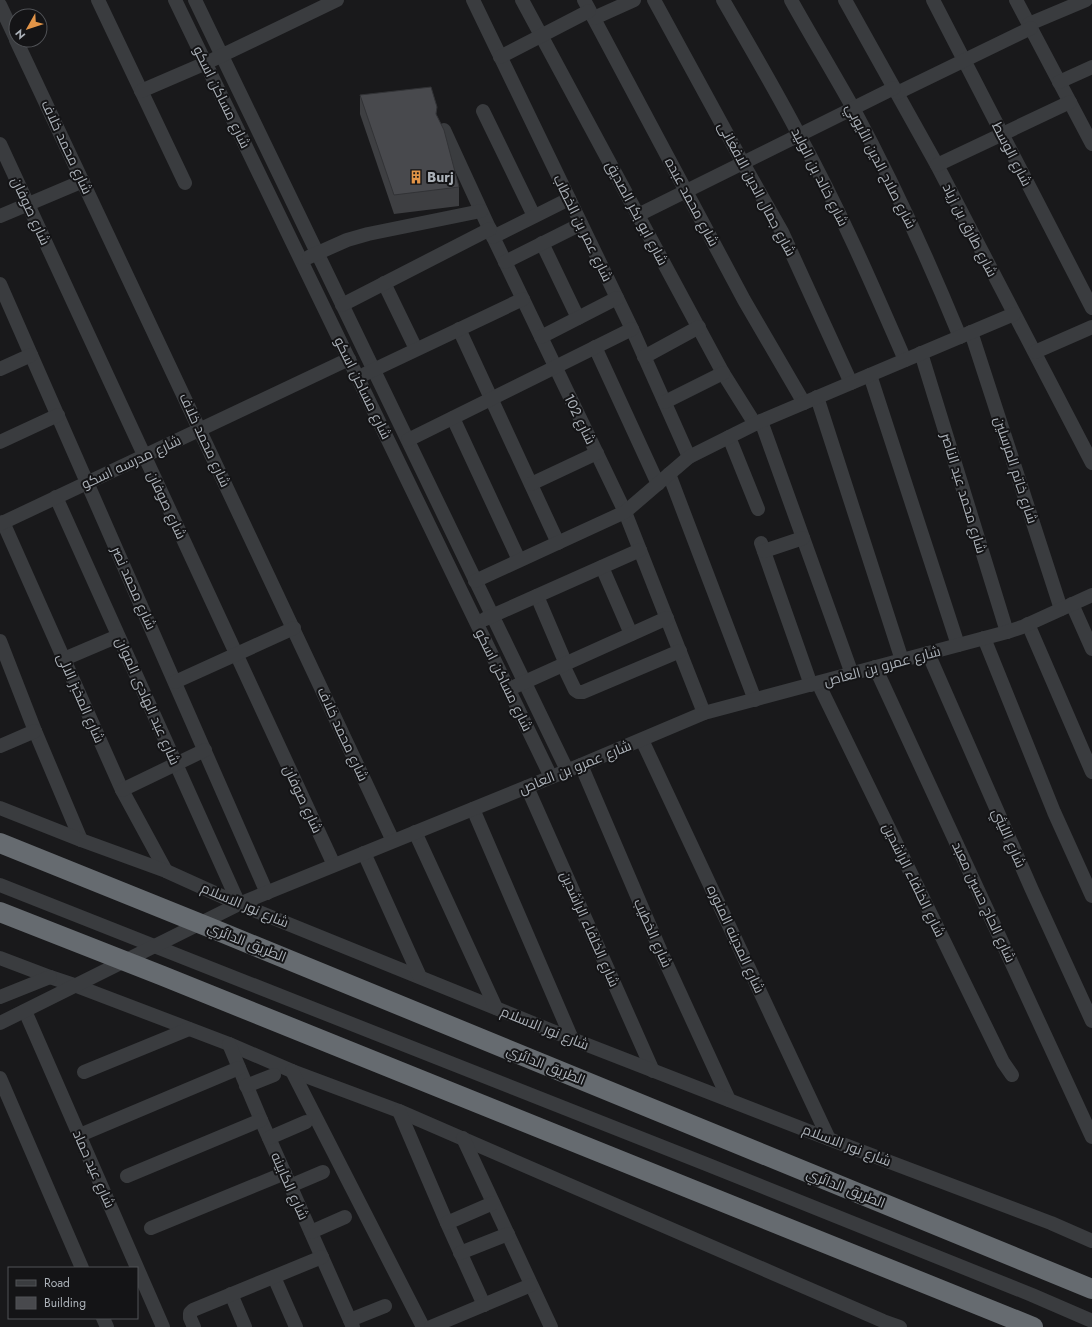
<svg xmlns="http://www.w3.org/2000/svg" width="1092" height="1327" viewBox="0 0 1092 1327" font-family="Jost,Cairo,sans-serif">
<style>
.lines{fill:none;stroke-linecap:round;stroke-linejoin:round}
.minor{stroke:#3a3c3f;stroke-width:14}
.highway{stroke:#666b70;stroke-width:20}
.wall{fill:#3e3f42}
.building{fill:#48494d;stroke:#323336}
.labels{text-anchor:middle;stroke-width:4;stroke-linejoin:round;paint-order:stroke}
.street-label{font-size:14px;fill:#acb2b9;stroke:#141416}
.poi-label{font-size:14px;font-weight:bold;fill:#acb2b9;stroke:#141416;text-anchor:start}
</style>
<rect width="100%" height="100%" fill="#19191b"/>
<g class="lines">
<g class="minor">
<polyline points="98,0 185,183"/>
<polyline points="175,0 551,777"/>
<polyline points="195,0 567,770"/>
<polyline points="473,0 632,329 689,457"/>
<polyline points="522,0 723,373 755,424"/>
<polyline points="584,0 744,300 804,403"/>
<polyline points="654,0 743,163 782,232 851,383"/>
<path d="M723,0C749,45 775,89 799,135C839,208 872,284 905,360"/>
<path d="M791,0C811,36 833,72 853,108C893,182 928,259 960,337"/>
<polyline points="845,0 937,165 1092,463"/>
<polyline points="933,0 1092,308"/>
<polyline points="1016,0 1092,144"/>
<polyline points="0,5 16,39"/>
<polyline points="594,18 634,0"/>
<polyline points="1029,24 1086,0"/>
<polyline points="16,40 393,841"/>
<polyline points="500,57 589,11"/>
<polyline points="1059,82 1092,67"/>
<polyline points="141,91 206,63 337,0"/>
<polyline points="897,93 1031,28"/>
<polyline points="483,111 534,216"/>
<polyline points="444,130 496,243 625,512 704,713"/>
<polyline points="0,144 334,865"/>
<polyline points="937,165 1070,102"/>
<polyline points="638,215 894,88"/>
<polyline points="0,216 83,181"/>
<polyline points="493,237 569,199"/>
<polyline points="542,243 578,318"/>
<polyline points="309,257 347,240 368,234 481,211"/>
<polyline points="505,262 581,224"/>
<polyline points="384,283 416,349"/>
<polyline points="0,284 267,893"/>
<polyline points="342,305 490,229"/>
<polyline points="459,329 558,543"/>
<polyline points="971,332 1061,609"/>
<polyline points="541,337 617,298"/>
<polyline points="595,347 658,484"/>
<polyline points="1035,352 1092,327"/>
<polyline points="921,353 1007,632"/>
<polyline points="644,357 699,327"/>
<polyline points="0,369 31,355"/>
<polyline points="365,374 523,299"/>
<polyline points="870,375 958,645"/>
<polyline points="817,397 902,660"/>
<polyline points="665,402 723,373"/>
<polyline points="453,418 519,560"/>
<polyline points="761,421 852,674"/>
<polyline points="729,437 758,509"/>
<polyline points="408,440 632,329"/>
<polyline points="0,442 58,415"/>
<polyline points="669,474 755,700"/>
<polyline points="531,484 597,453"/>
<polyline points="56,497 239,904"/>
<polyline points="3,522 122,790 166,871"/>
<polyline points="0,524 349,359"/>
<polyline points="761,543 811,685"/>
<polyline points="764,551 803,538"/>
<polyline points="602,567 631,634"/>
<polyline points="475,581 625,512 689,457 761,421 1014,314"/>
<polyline points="537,596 566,664"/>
<polyline points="1072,604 1092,649"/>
<polyline points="485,619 640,550"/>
<polyline points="1028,624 1092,772"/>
<polyline points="984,638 1054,812 1092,896"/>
<polyline points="0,641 35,731 81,840"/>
<polyline points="928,653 1032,890 1092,1021"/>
<polyline points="64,659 118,636"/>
<polyline points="563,665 575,690 578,692 583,692 680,651"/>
<polyline points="875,667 1092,1137"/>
<polyline points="175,682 294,628"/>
<polyline points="818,683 1003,1062 1012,1075"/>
<polyline points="516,686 667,618"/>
<polyline points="642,740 829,1139"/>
<polyline points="0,746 35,731"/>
<polyline points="581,765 661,952 729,1100"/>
<polyline points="527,787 653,1071"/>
<polyline points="122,790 205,750"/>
<polyline points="0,808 81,840 166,871 239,904 572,1039 829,1139 1051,1223 1092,1241"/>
<polyline points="473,809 572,1039"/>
<polyline points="415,832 496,1008"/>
<polyline points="364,853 420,977"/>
<polyline points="0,885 706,1164 1032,1295 1092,1321"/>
<polyline points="0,958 50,977 74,985 229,1044 292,1071 399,1111 883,1321 900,1327"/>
<polyline points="0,997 50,977"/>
<polyline points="25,1011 163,1327"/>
<polyline points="0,1023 239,904 581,765 704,713 1007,632 1022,627 1092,595"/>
<polyline points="229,1044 261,1120 353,1327"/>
<polyline points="292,1071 423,1327"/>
<polyline points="84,1072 189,1029"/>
<polyline points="0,1078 82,1268"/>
<polyline points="246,1086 274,1075"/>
<polyline points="399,1111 447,1223 484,1305"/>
<polyline points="80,1135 239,1068"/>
<polyline points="269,1138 306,1122"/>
<polyline points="463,1138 551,1327"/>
<polyline points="127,1176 261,1120"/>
<polyline points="290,1186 323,1172"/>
<polyline points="447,1223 493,1203"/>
<polyline points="151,1228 285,1173"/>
<polyline points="311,1232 345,1217"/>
<polyline points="460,1253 508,1234"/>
<polyline points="274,1277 296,1327"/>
<polyline points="231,1294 245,1327"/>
<polyline points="103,1318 107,1327"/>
<polyline points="350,1320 385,1306"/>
<polyline points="194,1327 190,1318 190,1313 193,1310 322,1257"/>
<polyline points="431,1327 531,1285"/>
</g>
<g class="highway">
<polyline points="0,843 211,928 1092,1289"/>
<polyline points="0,912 163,976 1033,1327"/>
</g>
</g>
<polygon class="wall" points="360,95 437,116 459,187 459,206 394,214 360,114"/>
<polygon class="building" points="431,87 437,107 436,114 444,130 459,187 394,195 360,95"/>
<defs>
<g id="building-bare" transform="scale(1.08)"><path d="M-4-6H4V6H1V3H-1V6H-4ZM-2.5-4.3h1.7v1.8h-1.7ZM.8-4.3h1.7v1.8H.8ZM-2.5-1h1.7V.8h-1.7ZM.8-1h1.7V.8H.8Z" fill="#e39548" stroke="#141416" stroke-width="2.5" paint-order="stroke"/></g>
</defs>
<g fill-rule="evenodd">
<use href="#building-bare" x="416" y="177"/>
</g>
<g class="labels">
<g class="street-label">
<text transform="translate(222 97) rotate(64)" y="5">شارع مساكن اسكو</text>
<text transform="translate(67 147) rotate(65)" y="5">شارع محمد خلاف</text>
<text transform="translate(1012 154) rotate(63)" y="5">شارع الوسط</text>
<text transform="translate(881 166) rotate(63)" y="5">شارع صلاح الدين الأيوبي</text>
<text transform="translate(820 177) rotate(63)" y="5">شارع خالد بن الوليد</text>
<text transform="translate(757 189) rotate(62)" y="5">شارع جمال الدين الافغانى</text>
<text transform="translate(692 202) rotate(62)" y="5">شارع محمد عبده</text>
<text transform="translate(31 211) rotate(65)" y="5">شارع صوفان</text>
<text transform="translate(637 213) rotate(62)" y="5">شارع ابو بكر الصديق</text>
<text transform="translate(583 228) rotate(64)" y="5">شارع عمر بن الخطاب</text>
<text transform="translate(970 230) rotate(63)" y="5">شارع طارق بن زياد</text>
<text transform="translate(363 388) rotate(64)" y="5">شارع مساكن اسكو</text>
<text transform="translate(580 419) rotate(64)" y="5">شارع 102</text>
<text transform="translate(205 440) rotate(65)" y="5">شارع محمد خلاف</text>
<text transform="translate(131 462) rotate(-25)" y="5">شارع مدرسه اسكو</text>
<text transform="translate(1016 470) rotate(72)" y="5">شارع خاتم المرسلين</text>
<text transform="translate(964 493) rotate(73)" y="5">شارع محمد عبد الناصر</text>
<text transform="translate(167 505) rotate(65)" y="5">شارع صوفان</text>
<text transform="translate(134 588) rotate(66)" y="5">شارع محمد نصر</text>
<text transform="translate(882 666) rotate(-15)" y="5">شارع عمرو بن العاص</text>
<text transform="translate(504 680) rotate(64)" y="5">شارع مساكن اسكو</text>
<text transform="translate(81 698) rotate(66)" y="5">شارع المخبز الالى</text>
<text transform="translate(148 701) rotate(66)" y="5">شارع عبد الهادى الموان</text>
<text transform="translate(343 734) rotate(65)" y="5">شارع محمد خلاف</text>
<text transform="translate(575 767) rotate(-22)" y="5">شارع عمرو بن العاص</text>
<text transform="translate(303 799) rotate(65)" y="5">شارع صوفان</text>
<text transform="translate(1009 838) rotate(66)" y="5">شارع الليثي</text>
<text transform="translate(914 880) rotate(64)" y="5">شارع الخلفاء الراشدين</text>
<text transform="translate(984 902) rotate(65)" y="5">شارع الحاج حسين معبد</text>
<text transform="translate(245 905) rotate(23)" y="5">شارع نور الاسلام</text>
<text transform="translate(590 929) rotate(66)" y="5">شارع الخلفاء الراشدين</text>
<text transform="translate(653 933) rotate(66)" y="5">شارع الخطيب</text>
<text transform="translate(736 939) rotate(65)" y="5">شارع المدينه المنوره</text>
<text transform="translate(247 942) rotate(22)" y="5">الطريق الدائري</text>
<text transform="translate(545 1028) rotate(22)" y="5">شارع نور الاسلام</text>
<text transform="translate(546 1065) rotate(22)" y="5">الطريق الدائري</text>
<text transform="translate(847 1145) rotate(21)" y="5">شارع نور الاسلام</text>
<text transform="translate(94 1169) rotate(66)" y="5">شارع عيد حماد</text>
<text transform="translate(290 1186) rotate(66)" y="5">شارع الكابينه</text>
<text transform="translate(846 1188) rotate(22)" y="5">الطريق الدائري</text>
</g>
<g class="poi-label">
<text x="427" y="182">Burj</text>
</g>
</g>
<rect x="8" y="1267" width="130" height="52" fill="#141416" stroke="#515357"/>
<rect x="16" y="1280" width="20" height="6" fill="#3a3c3f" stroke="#515357"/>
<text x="44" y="1287" font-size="12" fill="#acb2b9">Road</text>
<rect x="16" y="1297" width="20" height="12" fill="#48494d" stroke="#515357"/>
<text x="44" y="1307" font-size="12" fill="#acb2b9">Building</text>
<g transform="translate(28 28) rotate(231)"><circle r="19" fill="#141416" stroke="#515357"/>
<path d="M0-3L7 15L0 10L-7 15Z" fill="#e39548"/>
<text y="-6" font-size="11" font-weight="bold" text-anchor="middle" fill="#acb2b9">N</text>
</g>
</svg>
